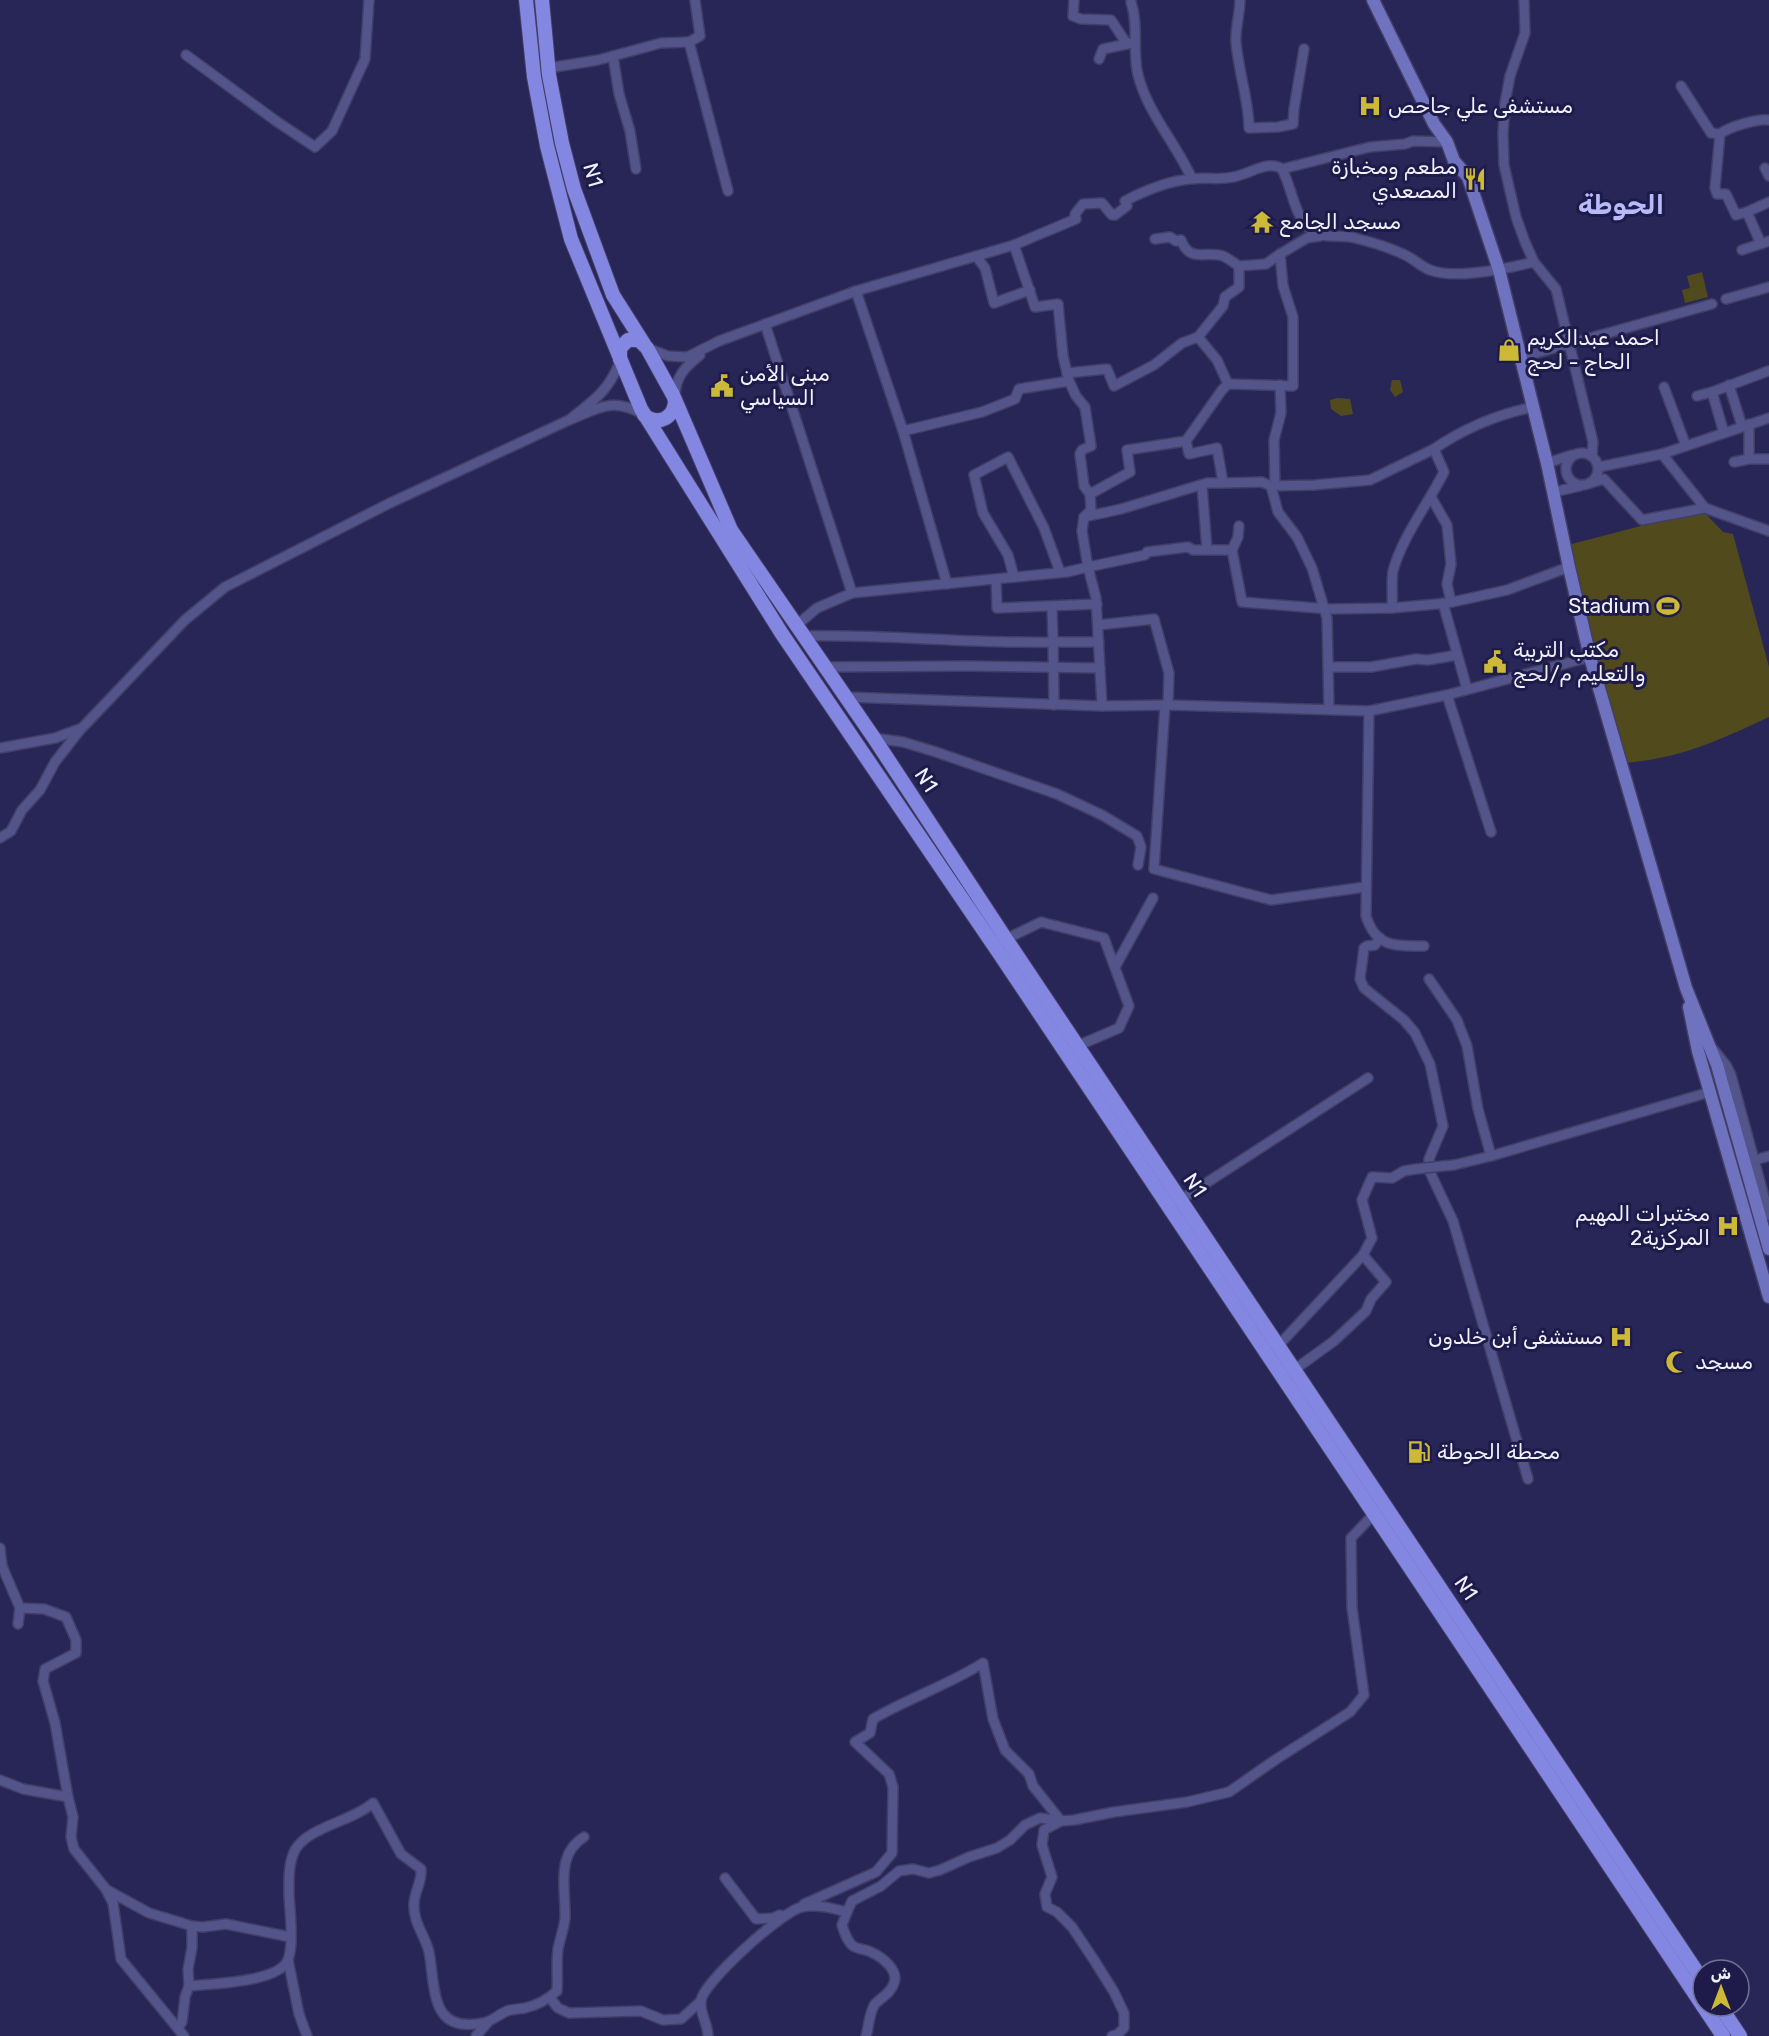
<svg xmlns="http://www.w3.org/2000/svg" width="1769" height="2036" viewBox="0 0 1769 2036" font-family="Rubik,'Noto Sans Arabic',sans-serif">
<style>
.green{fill:#514a1c}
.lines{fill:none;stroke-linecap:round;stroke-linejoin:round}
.minor-casing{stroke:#423e65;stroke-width:12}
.major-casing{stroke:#423e65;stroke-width:15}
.highway-casing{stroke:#423e65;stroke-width:16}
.minor{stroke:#52548a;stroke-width:9}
.major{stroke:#6f73bf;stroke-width:12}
.highway{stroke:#8387e2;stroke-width:14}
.minor-bridge-casing{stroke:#423e65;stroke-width:12;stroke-linecap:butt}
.minor-bridge{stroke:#52548a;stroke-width:9}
.labels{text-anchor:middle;stroke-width:6;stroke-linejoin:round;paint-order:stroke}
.poi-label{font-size:21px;fill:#f0f1fe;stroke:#1e1b4b;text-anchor:start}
.street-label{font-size:21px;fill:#f0f1fe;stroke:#1e1b4b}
.district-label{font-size:27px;font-weight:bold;fill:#b6bbf8;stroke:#1e1b4b}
</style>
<rect width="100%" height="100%" fill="#272657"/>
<g class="green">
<polygon points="1702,272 1708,297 1685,303 1682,290 1690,288 1687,276"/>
<polygon points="1392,380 1400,380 1403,392 1395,397 1390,390"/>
<polygon points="1337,398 1350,399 1353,414 1341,416 1331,409 1330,400"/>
<path d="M1702,510L1723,532L1733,534L1769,667V717C1720,740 1679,759 1624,763L1568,545Z"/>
</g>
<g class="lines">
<g class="minor-casing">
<g id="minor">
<polyline points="695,0 700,36 689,42 728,191"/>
<polyline points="1074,0 1073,16 1081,19 1111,20 1127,44"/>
<path d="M1240,0C1240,15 1235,27 1236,42C1238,69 1249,102 1249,128L1278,127L1293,124L1294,109L1304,49"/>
<polyline points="1524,0 1525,33 1510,76 1505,103 1503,133 1504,165 1516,217 1525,242 1534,262 1556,289 1593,442 1592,456"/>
<path d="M1131,2C1139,26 1132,50 1138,75C1148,114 1176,143 1192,179"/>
<polyline points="186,55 276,121 315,147 332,131 365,59 369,0"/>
<polyline points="613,56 619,94 630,131 636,169"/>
<polyline points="1099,59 1103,49 1132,43"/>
<polyline points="549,68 598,60 661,43 689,42"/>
<polyline points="1681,86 1711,133 1720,134"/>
<path d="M1769,120C1759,118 1728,127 1720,134L1715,188L1717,194H1726L1736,215L1747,212L1769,202"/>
<polyline points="1765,168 1769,176"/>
<polyline points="1282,169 1370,147 1405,144 1413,141 1447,142"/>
<polyline points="1747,212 1761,244"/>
<path d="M1155,239L1170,237L1176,241L1181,240C1190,264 1208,250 1223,256C1228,258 1234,263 1239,266"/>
<polyline points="1014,245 1035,307 1058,304 1063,356 1069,381 1076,396 1085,407 1091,446 1082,450 1080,454 1084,486 1090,494 1091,510 1084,517 1082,531 1088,567 1145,555 1147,552 1188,547 1193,550 1232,550 1242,602 1329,609 1392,608 1448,603 1507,590 1569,567"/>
<polyline points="1742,250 1769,241"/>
<polyline points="976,256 985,268 994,303 1030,290"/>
<polyline points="856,291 903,431 947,584"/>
<polyline points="1726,299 1769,287"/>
<polyline points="765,324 852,593"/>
<polyline points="1198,337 1223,306 1225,297 1239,287 1239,266 1266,264 1280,254"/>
<path d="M647,348L668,356L687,357L719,341L856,291L1014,245L1076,219L1075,214L1083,204L1102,203L1112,215H1115L1127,206L1125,201C1146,190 1167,181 1191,179C1205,177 1219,180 1233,177C1248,175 1268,159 1282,169C1293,190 1293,214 1311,230C1323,240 1341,234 1355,238C1371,242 1388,247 1403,254C1413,258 1420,266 1430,270C1456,280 1508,268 1534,262"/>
<polyline points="1522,357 1712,304"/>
<path d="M620,362C607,393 594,400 569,420C599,408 611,397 643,414"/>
<polyline points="1067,373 1107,369 1114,386 1154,365 1182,343 1198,337 1217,360 1228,384"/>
<polyline points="1729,385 1742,426"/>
<polyline points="1664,387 1686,446"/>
<polyline points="1697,396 1712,392"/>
<path d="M675,397C675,377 685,367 700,355"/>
<polyline points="903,431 982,412 1015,399 1019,389 1069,381"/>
<polyline points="1724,433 1712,392 1768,371"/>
<circle cx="1582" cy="469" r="16"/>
<polyline points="1662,454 1769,418"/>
<polyline points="1749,459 1769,459"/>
<polyline points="1734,462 1749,459 1749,424"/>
<polyline points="1547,463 1572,455"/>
<polyline points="1223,483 1262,482 1271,486 1278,512 1297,537 1312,568 1327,618 1329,709"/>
<polyline points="1590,483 1604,479 1642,520 1705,508 1662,454 1599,467"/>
<polyline points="1202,485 1207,550"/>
<polyline points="1271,486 1314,485 1370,480 1434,449"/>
<polyline points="1275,486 1274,440 1281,413 1280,385"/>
<polyline points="1554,492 1580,486"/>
<polyline points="1090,494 1130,472 1127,450 1186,441"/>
<polyline points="1431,497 1447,525 1451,564 1447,584 1451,602"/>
<polyline points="1705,508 1769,531"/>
<polyline points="1084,517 1121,509 1207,483 1223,483 1217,448 1189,454 1186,441 1222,390 1228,384 1293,386 1293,317 1283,286 1280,254 1307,238 1320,236"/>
<polyline points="1232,550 1238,537 1239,526"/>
<polyline points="1014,577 1008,555 983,513 974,475 1008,457 1044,528 1060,572"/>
<polyline points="996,579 997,608 1097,604"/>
<polyline points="1443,603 1467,689"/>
<polyline points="1052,606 1053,642 1099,642"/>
<path d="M1392,608C1393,597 1391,582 1393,571C1402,537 1428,504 1444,472L1434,449C1465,428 1498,414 1534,407"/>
<polyline points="797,625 817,608 852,593 1067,572 1088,567 1096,598 1102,706"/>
<polyline points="1098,625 1154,619 1169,673 1168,705"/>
<path d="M804,636C887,634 970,644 1053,642L1054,705"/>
<polyline points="823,667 967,666 1100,668"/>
<polyline points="1328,667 1371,667 1416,659 1428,660 1457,655"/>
<polyline points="1447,695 1491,832"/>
<polyline points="845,697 1102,706 1168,705 1369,711 1447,695 1590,657"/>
<polyline points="1165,705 1154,869 1271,900 1365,887"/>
<path d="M1369,711L1366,916C1376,948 1396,946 1424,946"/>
<polyline points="874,738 903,742 936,752 1057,794 1102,815 1137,836 1141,847 1138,865"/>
<polyline points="0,748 55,738 82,728 185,620 225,587 390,503 569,420"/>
<polyline points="0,838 11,831 22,810 40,790 55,762 80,730"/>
<polyline points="1380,938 1375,945 1367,946 1364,948 1360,979 1364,988 1404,1020 1415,1033 1430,1064 1443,1126 1429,1159 1429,1170 1453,1221 1528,1479"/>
<polyline points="1006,939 1041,922 1104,938 1129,1006 1119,1028 1077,1046"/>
<polyline points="1115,967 1153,898"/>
<polyline points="1429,979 1457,1020 1467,1046 1478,1109 1491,1156"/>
<polyline points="1713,1049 1726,1065 1731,1075 1769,1215"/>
<polyline points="1755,1160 1769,1156"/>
<polyline points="1443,1166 1454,1165 1491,1156 1710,1092"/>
<polyline points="1180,1200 1368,1078"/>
<polyline points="1278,1346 1363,1255 1372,1238 1362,1200 1372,1177 1392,1178 1404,1171 1416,1169"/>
<polyline points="1294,1370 1334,1341 1366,1311 1371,1299 1386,1282 1363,1255"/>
<polyline points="0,1548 2,1566 20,1608 44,1609 66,1617 76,1640 76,1653 45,1669 43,1681 55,1723 68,1797"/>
<polyline points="18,1624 20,1608"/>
<polyline points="0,1780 23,1789 68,1797 73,1817 71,1837 74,1849 105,1888 113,1903 121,1959 184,2036"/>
<polyline points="1061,1821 1044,1830 1042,1845 1052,1877 1045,1894 1047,1907 1057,1912 1072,1927 1094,1960 1114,1992 1124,2013 1124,2028 1117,2035 1112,2036"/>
<polyline points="725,1878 756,1919 773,1918 780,1915"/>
<polyline points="107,1890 149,1913 192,1926 203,1927 226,1924 290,1937"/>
<path d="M804,1904L876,1872L892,1853L893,1787L889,1774L855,1742L870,1733L873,1719C909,1698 948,1685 983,1663L993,1719L1005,1750L1029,1774L1033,1786L1061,1821"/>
<path d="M847,1912L842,1925C844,1932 847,1941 853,1946C857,1949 865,1949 871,1952C882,1957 899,1970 894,1983C891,1993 882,1997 875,2004C869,2013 869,2026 866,2036"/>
<polyline points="288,1960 299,2014 307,2036"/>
<path d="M189,1986C212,1984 279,1982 288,1960C294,1944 290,1913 289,1895C289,1880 288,1864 295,1850C308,1827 353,1821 373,1803L401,1854L421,1869C422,1884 414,1891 414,1904C413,1923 425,1935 429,1952C436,1989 429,2036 487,2022C494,2019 500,2014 507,2011C513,2009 520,2009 525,2008C538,2005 548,1999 557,1991C558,1978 556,1963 558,1949C560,1939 564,1928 565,1918C566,1889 555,1855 584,1837"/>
<polyline points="550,1998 558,2008 569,2013 641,2011 663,2020 681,2019 701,2001"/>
<polyline points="178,2028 182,2022 185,1997 189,1986 188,1969 192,1948 192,1926"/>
<polyline points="476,2036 488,2022"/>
<path d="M708,2036C708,2024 699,2012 701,2000C705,1981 782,1911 802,1907C817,1904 832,1908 847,1912L852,1901L881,1886L899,1871L913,1869L929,1873L940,1870L969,1857L997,1848L1010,1840L1025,1825L1040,1818L1061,1821L1074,1820L1114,1812L1187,1802L1229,1792L1275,1760L1350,1712L1364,1695L1352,1608L1351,1538L1375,1513"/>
</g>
</g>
<g class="major-casing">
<g id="major">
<polyline points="1373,0 1434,124 1447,142 1454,161 1468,177 1499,270 1547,463 1569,567 1590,657 1686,988 1717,1065 1769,1249"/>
<polyline points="1689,1007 1698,1051 1769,1297"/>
</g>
</g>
<g class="highway-casing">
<g id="highway">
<polyline points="526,0 534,77 547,146 571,239 641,409 782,634 999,953 1703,2006"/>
<polyline points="542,0 549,75 562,143 574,189 613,295 644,344"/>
<polyline points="620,359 620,348 628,340 639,340 647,348 673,395 731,530 874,738 1006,939 1703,1981"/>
<path d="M644,415C659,427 675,417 675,400"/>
<polyline points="1703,2006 1723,2036"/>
<polyline points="1720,2006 1740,2036"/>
</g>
</g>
<use href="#minor" class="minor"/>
<use href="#major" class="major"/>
<use href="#highway" class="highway"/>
<g class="minor-bridge-casing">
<polyline id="minor-bridge" points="1416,1169 1443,1166"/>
</g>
<use href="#minor-bridge" class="minor-bridge"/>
</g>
<defs>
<g id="hospital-bare" transform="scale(1.8)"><path d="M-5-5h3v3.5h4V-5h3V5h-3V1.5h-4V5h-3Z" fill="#ccb938" stroke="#1e1b4b" stroke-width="2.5" paint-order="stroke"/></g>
<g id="restaurant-bare" transform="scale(1.8)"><path d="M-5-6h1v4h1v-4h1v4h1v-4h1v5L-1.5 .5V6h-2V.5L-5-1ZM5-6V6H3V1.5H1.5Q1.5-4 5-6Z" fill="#ccb938" stroke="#1e1b4b" stroke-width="2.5" paint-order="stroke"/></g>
<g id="temple-bare" transform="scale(1.8)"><path d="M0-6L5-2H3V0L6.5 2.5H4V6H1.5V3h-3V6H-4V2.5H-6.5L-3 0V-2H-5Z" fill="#ccb938" stroke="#1e1b4b" stroke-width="2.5" paint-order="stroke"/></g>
<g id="shop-bare" transform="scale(1.8)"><path d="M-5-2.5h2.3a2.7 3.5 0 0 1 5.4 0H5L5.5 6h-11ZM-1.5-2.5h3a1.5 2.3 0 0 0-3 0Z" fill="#ccb938" stroke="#1e1b4b" stroke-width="2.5" paint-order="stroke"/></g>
<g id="civic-bare" transform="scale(1.8)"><path d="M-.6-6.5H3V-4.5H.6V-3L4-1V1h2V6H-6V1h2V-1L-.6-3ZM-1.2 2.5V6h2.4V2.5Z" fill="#ccb938" stroke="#1e1b4b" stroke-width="2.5" paint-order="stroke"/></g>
<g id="stadium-bare" transform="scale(1.8)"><path d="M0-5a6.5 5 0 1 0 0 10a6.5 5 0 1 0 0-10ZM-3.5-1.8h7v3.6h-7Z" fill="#ccb938" stroke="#1e1b4b" stroke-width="2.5" paint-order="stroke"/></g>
<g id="mosque-bare" transform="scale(1.8)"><path d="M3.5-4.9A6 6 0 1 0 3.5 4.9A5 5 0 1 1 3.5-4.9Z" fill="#ccb938" stroke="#1e1b4b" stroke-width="2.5" paint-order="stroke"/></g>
<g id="fuel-bare" transform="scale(1.8)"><path d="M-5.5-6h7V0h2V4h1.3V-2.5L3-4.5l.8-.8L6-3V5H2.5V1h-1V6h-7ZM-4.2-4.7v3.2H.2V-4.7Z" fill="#ccb938" stroke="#1e1b4b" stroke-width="2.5" paint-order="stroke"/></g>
</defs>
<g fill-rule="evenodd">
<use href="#hospital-bare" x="1370" y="106"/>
<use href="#restaurant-bare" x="1475" y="179"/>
<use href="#temple-bare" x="1262" y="222"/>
<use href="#shop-bare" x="1509" y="350"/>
<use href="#civic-bare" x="722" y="386"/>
<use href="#stadium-bare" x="1668" y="606"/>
<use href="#civic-bare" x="1495" y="662"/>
<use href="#hospital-bare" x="1728" y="1226"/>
<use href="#hospital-bare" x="1621" y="1337"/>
<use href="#mosque-bare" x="1677" y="1362"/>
<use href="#fuel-bare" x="1419" y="1452"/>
</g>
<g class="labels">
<g class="poi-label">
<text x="1388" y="113">مستشفى علي جاحص</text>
<text x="1457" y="174" text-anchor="end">مطعم ومخبازة<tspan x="1457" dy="24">المصعدي</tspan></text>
<text x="1280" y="229">مسجد الجامع</text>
<text x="1527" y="345">احمد عبدالكريم<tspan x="1527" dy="24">الحاج - لحج</tspan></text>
<text x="740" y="381">مبنى الأمن<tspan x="740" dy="24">السياسي</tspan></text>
<text x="1650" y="613" text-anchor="end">Stadium</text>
<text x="1513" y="657">مكتب التربية<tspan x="1513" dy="24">والتعليم م/لحج</tspan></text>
<text x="1710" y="1221" text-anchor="end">مختبرات المهيم<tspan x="1710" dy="24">المركزية2</tspan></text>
<text x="1603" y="1344" text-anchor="end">مستشفى أبن خلدون</text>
<text x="1695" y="1369">مسجد</text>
<text x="1437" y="1459">محطة الحوطة</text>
</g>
<g class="street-label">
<text transform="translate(593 175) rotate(74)" y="7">N1</text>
<text transform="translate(926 780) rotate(57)" y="7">N1</text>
<text transform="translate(1195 1185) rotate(56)" y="7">N1</text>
<text transform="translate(1466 1588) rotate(56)" y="7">N1</text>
</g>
<g class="district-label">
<text x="1621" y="214">الحوطة</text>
</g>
</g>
<g transform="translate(1721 1988)"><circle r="28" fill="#1e1b4b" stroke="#727193" stroke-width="1.5"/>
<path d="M0-4.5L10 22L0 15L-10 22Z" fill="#ccb938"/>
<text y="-9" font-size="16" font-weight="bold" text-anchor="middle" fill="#f0f1fe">ش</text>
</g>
</svg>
